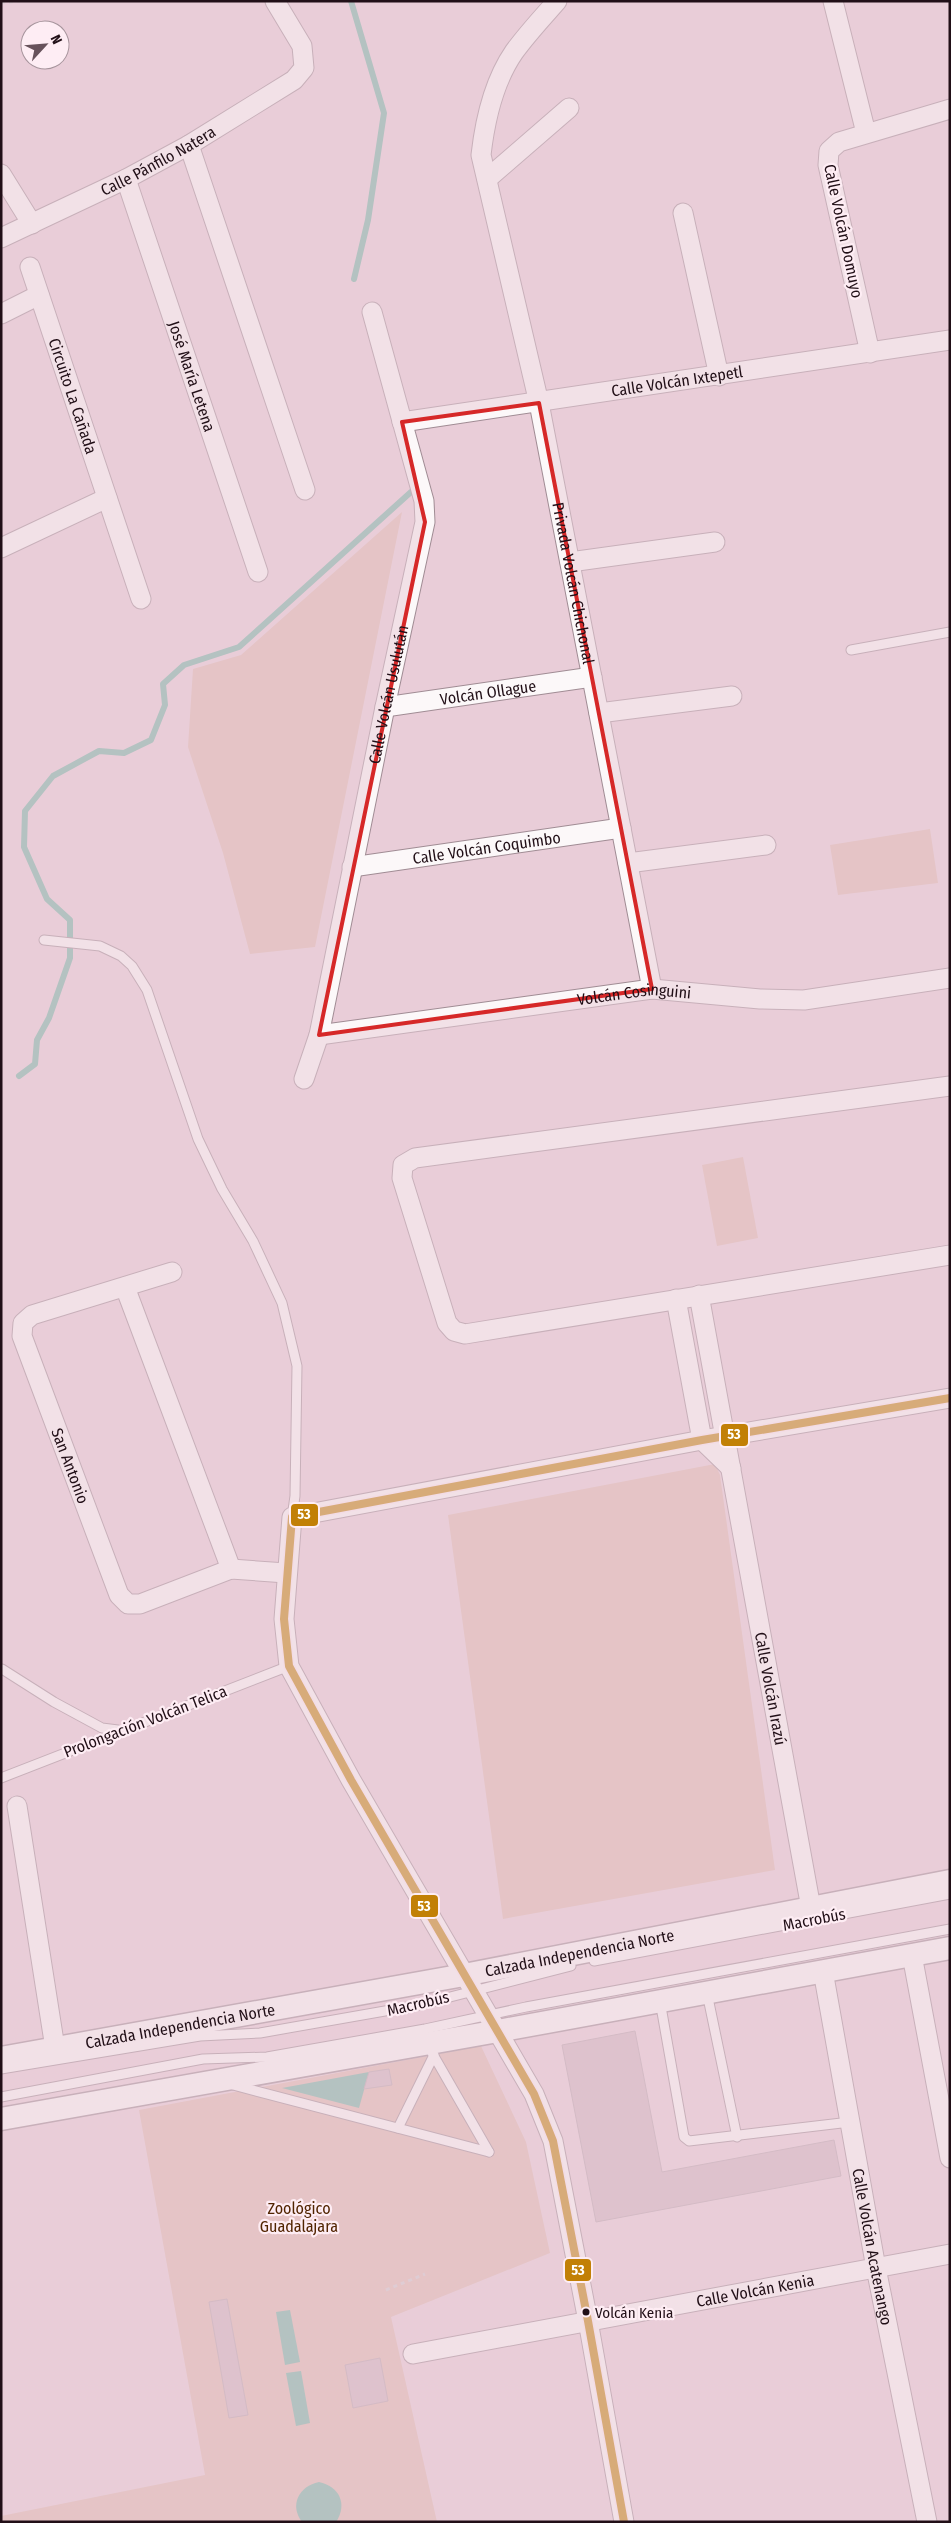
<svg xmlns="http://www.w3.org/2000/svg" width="951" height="2523" viewBox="0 0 951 2523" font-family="'Fira Sans Condensed',sans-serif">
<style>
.green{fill:#dfb9af}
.water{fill:#74b3a4}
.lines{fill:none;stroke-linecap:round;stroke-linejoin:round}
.stream{stroke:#74b3a4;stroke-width:6}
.building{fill:#d0b4bf;stroke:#baa4ad}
.service-casing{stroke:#a08c94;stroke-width:11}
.minor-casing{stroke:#a08c94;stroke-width:21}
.tertiary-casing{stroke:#a08c94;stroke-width:25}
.path{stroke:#d3cace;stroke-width:3;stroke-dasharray:4 4;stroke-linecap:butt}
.service{stroke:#fcf8f9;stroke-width:9}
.minor{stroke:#fcf8f9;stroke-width:19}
.tertiary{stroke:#fcf8f9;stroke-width:22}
.bus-1-casing{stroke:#feedf4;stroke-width:11}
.bus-1{stroke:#c28006;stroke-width:8}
.marked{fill:none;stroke:#d62828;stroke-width:4;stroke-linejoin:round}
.bus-dot{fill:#210f17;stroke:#feedf4;stroke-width:2}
.labels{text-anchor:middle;stroke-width:4.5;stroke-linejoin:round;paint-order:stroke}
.bus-label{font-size:15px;fill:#210f17;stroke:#feedf4;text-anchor:start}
.street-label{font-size:16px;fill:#210f17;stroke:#feedf4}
.park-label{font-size:16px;fill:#512401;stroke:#feedf4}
.line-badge{stroke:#feedf4;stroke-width:2}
.badge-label{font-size:14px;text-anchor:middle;font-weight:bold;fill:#fff}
</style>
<rect width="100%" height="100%" fill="#e9cdd8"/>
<g class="green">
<polygon points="402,512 315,947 250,954 223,853 188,747 193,669 241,655"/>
<polygon points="930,829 938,883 838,895 830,845"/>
<polygon points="743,1157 758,1238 717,1246 702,1165"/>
<polygon points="715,1464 720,1475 775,1870 503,1919 448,1515"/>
<polygon points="481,2046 526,2142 550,2253 391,2317 437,2522 1,2522 1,2516 205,2475 139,2110"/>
</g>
<g class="water">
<polygon points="369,2072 359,2108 282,2088"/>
<polygon points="290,2310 300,2362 285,2365 276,2312"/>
<polygon points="301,2371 310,2423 296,2426 286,2373"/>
<path d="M319,2482C339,2486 348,2504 336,2522H302C289,2505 299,2486 319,2482Z"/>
</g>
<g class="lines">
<g class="stream">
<polyline points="351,1 384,113 368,220 354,279"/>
<polyline points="19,1076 35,1064 37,1040 49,1018 70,958 70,920 47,899 24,847 25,811 53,776 99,751 124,753 151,740 165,705 163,684 184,665 239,647 411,492"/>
</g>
</g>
<g class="building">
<polygon points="635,2031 662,2172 834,2140 841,2176 596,2222 562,2045"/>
<polygon points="389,2069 392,2085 364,2089 369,2072"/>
<polygon points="227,2299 248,2415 229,2418 209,2302"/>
<polygon points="380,2358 388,2401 353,2408 345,2365"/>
</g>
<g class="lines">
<g class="service-casing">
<g id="service">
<polyline points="851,650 950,632"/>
<polyline points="44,940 100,946 121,956 132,966 147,990 198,1139 222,1189 253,1241 282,1303 297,1366 295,1496 292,1517"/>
<polyline points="2,1669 54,1702 102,1728 118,1730"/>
<polyline points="1,1778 289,1666"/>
<polyline points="594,1961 950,1894"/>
<polyline points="707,1993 737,2137"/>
<polyline points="660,2001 684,2137 689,2141 850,2122"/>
<polyline points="427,2044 489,2152"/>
<polyline points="1,2069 200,2036 260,2033 419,2005 571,1966"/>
<polyline points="233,2085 489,2152"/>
<polyline points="1,2097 203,2059 267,2057 425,2029 526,2007 950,1929"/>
<polyline points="398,2128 434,2055"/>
</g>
</g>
<g class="minor-casing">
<g id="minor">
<path id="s1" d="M557,1C542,18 527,34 514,52C494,81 485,120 481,155L539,403L652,989"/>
<polyline points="833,1 866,133"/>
<polyline points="189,145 305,490"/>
<polyline points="1,174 32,224"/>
<path id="s2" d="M126,179L258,572"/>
<polyline points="487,179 569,108"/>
<polyline points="683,213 719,376"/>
<path id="s3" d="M1,238L126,179L189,145L294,80L304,68L302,46L275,1"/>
<path id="s4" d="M30,267L141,599"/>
<polyline points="1,314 39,295"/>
<polyline points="870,353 828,165 829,151 839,142 950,109"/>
<path id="s5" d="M402,422L950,340"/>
<polyline points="1,548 107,498"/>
<polyline points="570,562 715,542"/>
<path id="s6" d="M385,707L592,677"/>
<polyline points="599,713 732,696"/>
<polyline points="628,863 766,845"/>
<path id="s7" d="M352,867L621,828"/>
<path id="s8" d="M319,1035L652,989L760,999L804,1000L950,978"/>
<path id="s9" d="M304,1079L319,1035L385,707L425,522L424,501L372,312"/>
<polyline points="950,1086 415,1158 403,1165 402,1178 447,1323 454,1331 465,1334 950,1255"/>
<path id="s10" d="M172,1272L32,1315L23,1323L22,1336L119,1595L128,1604H140L231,1569L286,1573"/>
<polyline points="125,1287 231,1569"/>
<path id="s11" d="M699,1295L811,1908"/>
<polyline points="676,1299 702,1440 731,1468"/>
<polyline points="17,1806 55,2048"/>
<polyline points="912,1955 950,2158"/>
<path id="s12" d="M823,1971L876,2268L927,2522"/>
<path id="s13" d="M413,2354L950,2254"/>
<polyline points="624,2522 588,2321 553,2141 534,2094 351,1780 289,1666 284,1619 292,1517 702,1440 950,1398"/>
</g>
</g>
<g class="tertiary-casing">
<g id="tertiary">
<path id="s14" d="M1,2058L464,1975L950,1881"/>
<polyline points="1,2119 498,2031 950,1948"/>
</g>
</g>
<g class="path">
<polyline points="1,3 20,1"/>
<polyline points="386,2290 425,2274"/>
</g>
<use href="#service" class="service"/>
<use href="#minor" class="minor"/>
<use href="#tertiary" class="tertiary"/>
<g class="bus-1-casing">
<polyline id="bus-1" points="624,2522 588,2321 553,2141 534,2094 351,1780 289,1666 284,1619 292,1517 702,1440 950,1398"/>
</g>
<use href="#bus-1" class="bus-1"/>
</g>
<path d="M0 0H951V2523H0ZM539,403L652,989L319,1035L425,522L402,422Z" fill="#e9cdd8" fill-opacity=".55" fill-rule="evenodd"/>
<path class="marked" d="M539,403L652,989L319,1035L425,522L402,422Z"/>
<circle class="bus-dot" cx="586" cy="2312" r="4.5"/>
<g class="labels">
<g class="bus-label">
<text x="595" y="2318">Volcán Kenia</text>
</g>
<g class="street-label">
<text dy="6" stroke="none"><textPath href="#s3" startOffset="175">Calle Pánfilo Natera</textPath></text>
<text transform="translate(844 231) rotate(78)" y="6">Calle Volcán Domuyo</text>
<text dy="6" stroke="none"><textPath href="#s2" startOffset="208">José María Letena</textPath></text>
<text dy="6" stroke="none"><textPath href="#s5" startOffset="278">Calle Volcán Ixtepetl</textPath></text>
<text dy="6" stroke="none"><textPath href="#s4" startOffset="136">Circuito La Cañada</textPath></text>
<text dy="6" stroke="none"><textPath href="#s1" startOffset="614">Privada Volcán Chichonal</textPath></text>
<text dy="6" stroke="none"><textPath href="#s6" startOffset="104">Volcán Ollague</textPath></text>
<text dy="6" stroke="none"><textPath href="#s9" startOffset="394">Calle Volcán Usulután</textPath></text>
<text dy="6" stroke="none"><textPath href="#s7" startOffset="136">Calle Volcán Coquimbo</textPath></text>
<text dy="6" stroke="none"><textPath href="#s8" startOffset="318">Volcán Cosinguini</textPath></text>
<text dy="6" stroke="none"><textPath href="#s10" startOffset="310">San Antonio</textPath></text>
<text dy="6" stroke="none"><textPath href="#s11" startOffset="400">Calle Volcán Irazú</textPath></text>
<text transform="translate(145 1721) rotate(-21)" y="6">Prolongación Volcán Telica</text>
<text transform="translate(814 1919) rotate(-11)" y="6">Macrobús</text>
<text dy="6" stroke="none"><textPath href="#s14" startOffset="588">Calzada Independencia Norte</textPath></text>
<text transform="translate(418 2003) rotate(-13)" y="6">Macrobús</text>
<text dy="6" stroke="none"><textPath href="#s14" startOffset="182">Calzada Independencia Norte</textPath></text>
<text dy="6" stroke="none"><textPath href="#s12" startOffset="280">Calle Volcán Acatenango</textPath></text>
<text dy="6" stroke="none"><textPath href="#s13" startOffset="348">Calle Volcán Kenia</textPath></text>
</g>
<g class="park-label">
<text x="299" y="2214">Zoológico<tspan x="299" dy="18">Guadalajara</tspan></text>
</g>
</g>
<g class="line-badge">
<rect x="720" y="1423" width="29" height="24" rx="5" fill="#c28006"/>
<rect x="290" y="1503" width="29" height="24" rx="5" fill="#c28006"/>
<rect x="410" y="1894" width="29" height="24" rx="5" fill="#c28006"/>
<rect x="564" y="2258" width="28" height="24" rx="5" fill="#c28006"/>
</g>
<g class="badge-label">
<text x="734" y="1439">53</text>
<text x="304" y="1519">53</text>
<text x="424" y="1911">53</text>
<text x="578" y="2275">53</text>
</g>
<rect width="951" height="2523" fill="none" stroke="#210f17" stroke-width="5"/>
<g transform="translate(45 45) rotate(64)"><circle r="24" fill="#feedf4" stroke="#a6949c"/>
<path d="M0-4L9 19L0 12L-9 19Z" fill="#67525b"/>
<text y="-8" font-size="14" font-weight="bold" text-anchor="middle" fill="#210f17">N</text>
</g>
</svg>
